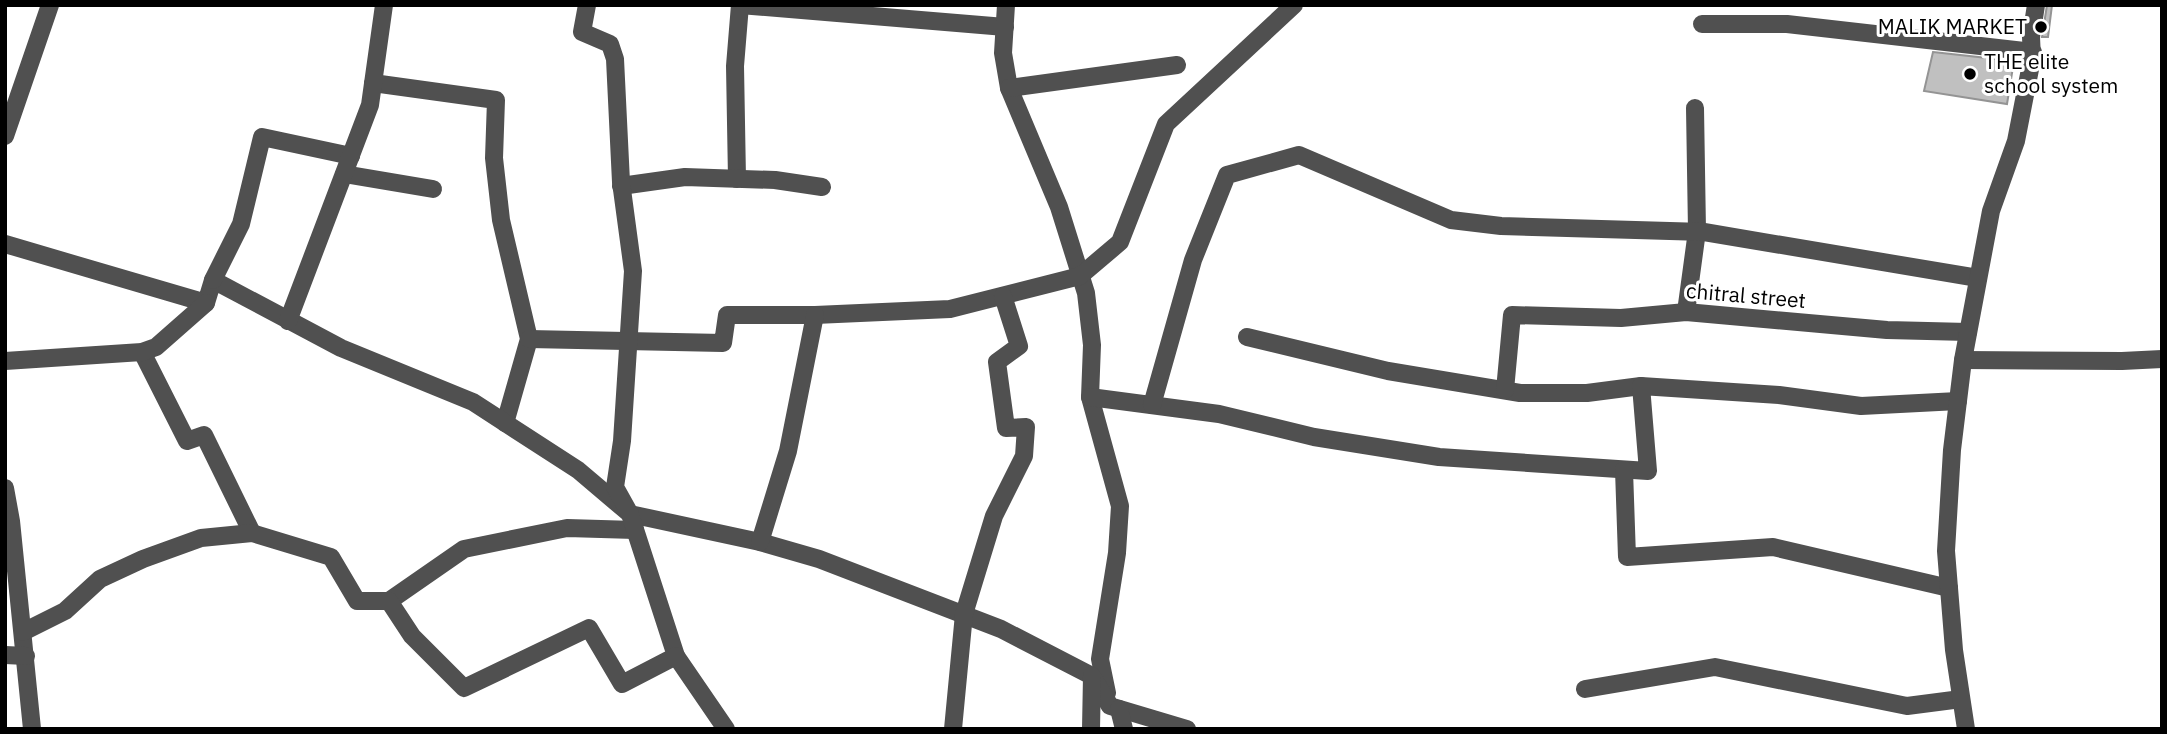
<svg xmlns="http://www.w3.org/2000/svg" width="2167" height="734" viewBox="0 0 2167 734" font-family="'IBM Plex Sans',sans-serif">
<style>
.building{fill:#c0c0c0;stroke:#949494;stroke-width:2}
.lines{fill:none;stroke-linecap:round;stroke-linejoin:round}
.minor{stroke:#505050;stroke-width:18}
.poi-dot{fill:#000;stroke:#fff;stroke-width:2.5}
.labels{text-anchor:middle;stroke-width:6;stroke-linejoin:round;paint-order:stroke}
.poi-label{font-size:21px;fill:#000;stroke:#fff;text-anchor:end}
.street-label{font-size:21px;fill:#000;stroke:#fff}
</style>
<rect width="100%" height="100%" fill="#fff"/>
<g class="building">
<polygon points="2047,5 2052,5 2048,37 2042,37"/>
<polygon points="1933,52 2014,61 2007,104 1924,91"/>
</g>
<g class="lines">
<g class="minor">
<polyline points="740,5 1005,27"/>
<polyline points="1006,5 1003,53 1009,88 1059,207 1086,293 1092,345 1090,397 1120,506 1117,553 1100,659 1107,693"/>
<polyline points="1702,24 1787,24 2033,52"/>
<polyline points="373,83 496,100 494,158 501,220 529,339 505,423"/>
<polyline points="1009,88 1177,65"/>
<polyline points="5,136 50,5"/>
<polyline points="344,174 433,189"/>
<polyline points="737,179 735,66 740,5"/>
<polyline points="621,186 685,177 775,180 822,187"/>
<polyline points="5,244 206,303 213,280 341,348 473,402 578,470 630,514 760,542 819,559 1001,629 1092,676 1110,706 1187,729"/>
<polyline points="213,280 241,224 262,137 351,156"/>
<polyline points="1686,312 1697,231 1695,108"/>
<polyline points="288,321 370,105 384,5"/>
<polyline points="1247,337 1388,371 1520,393 1587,393 1641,386"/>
<polyline points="529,339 723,343 727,315 815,315 950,309 1080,276 1120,242 1166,124 1294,5"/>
<polyline points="142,352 187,441 204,435 252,533"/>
<polyline points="1963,360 2122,361 2162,359"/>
<polyline points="5,361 142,352 156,347 206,303"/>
<polyline points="1505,390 1512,315 1621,318 1686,312 1887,330 1968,332"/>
<polyline points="1090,397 1219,414 1314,437 1439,457 1648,471 1641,386 1779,395 1861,406 1958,401"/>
<polyline points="1152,405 1193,260 1227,175 1299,155 1451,220 1501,226 1704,232 1978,278"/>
<polyline points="1624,470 1627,557 1773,547 1949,588"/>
<polyline points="5,488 11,521 32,729"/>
<polyline points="760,542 788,451 815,315"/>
<polyline points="389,601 464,549 567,528 635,530"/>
<polyline points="23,632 65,611 100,579 143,559 201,538 252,533 331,557 357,601 389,601 412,636 464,688 589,628 622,684 676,656 630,514 615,487 622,441 633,271 621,182 615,59 610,44 582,32 587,5"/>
<polyline points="5,655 26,656"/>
<polyline points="676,656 726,729"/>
<polyline points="1585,689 1715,667 1907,706 1961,699"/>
<polyline points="1119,709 1124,729"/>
<polyline points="953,729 964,614 994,516 1024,456 1026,427 1006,428 997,362 1019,346 1003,296"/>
<polyline points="1091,729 1092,676"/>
<polyline points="1966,729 1954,650 1946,551 1952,450 1963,360 1991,211 2016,141 2032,59 2031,37 2036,5"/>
</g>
</g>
<g class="poi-dot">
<circle cx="2041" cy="27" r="7"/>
<circle cx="1970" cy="74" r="7"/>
</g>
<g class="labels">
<g class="poi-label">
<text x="2027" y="34">MALIK MARKET</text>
<text x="1984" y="69" text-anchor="start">THE elite<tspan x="1984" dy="24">school system</tspan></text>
</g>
<g class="street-label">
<text transform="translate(1746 296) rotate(5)" y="7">chitral street</text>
</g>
</g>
<rect width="2167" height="734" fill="none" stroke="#000000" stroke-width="14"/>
</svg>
